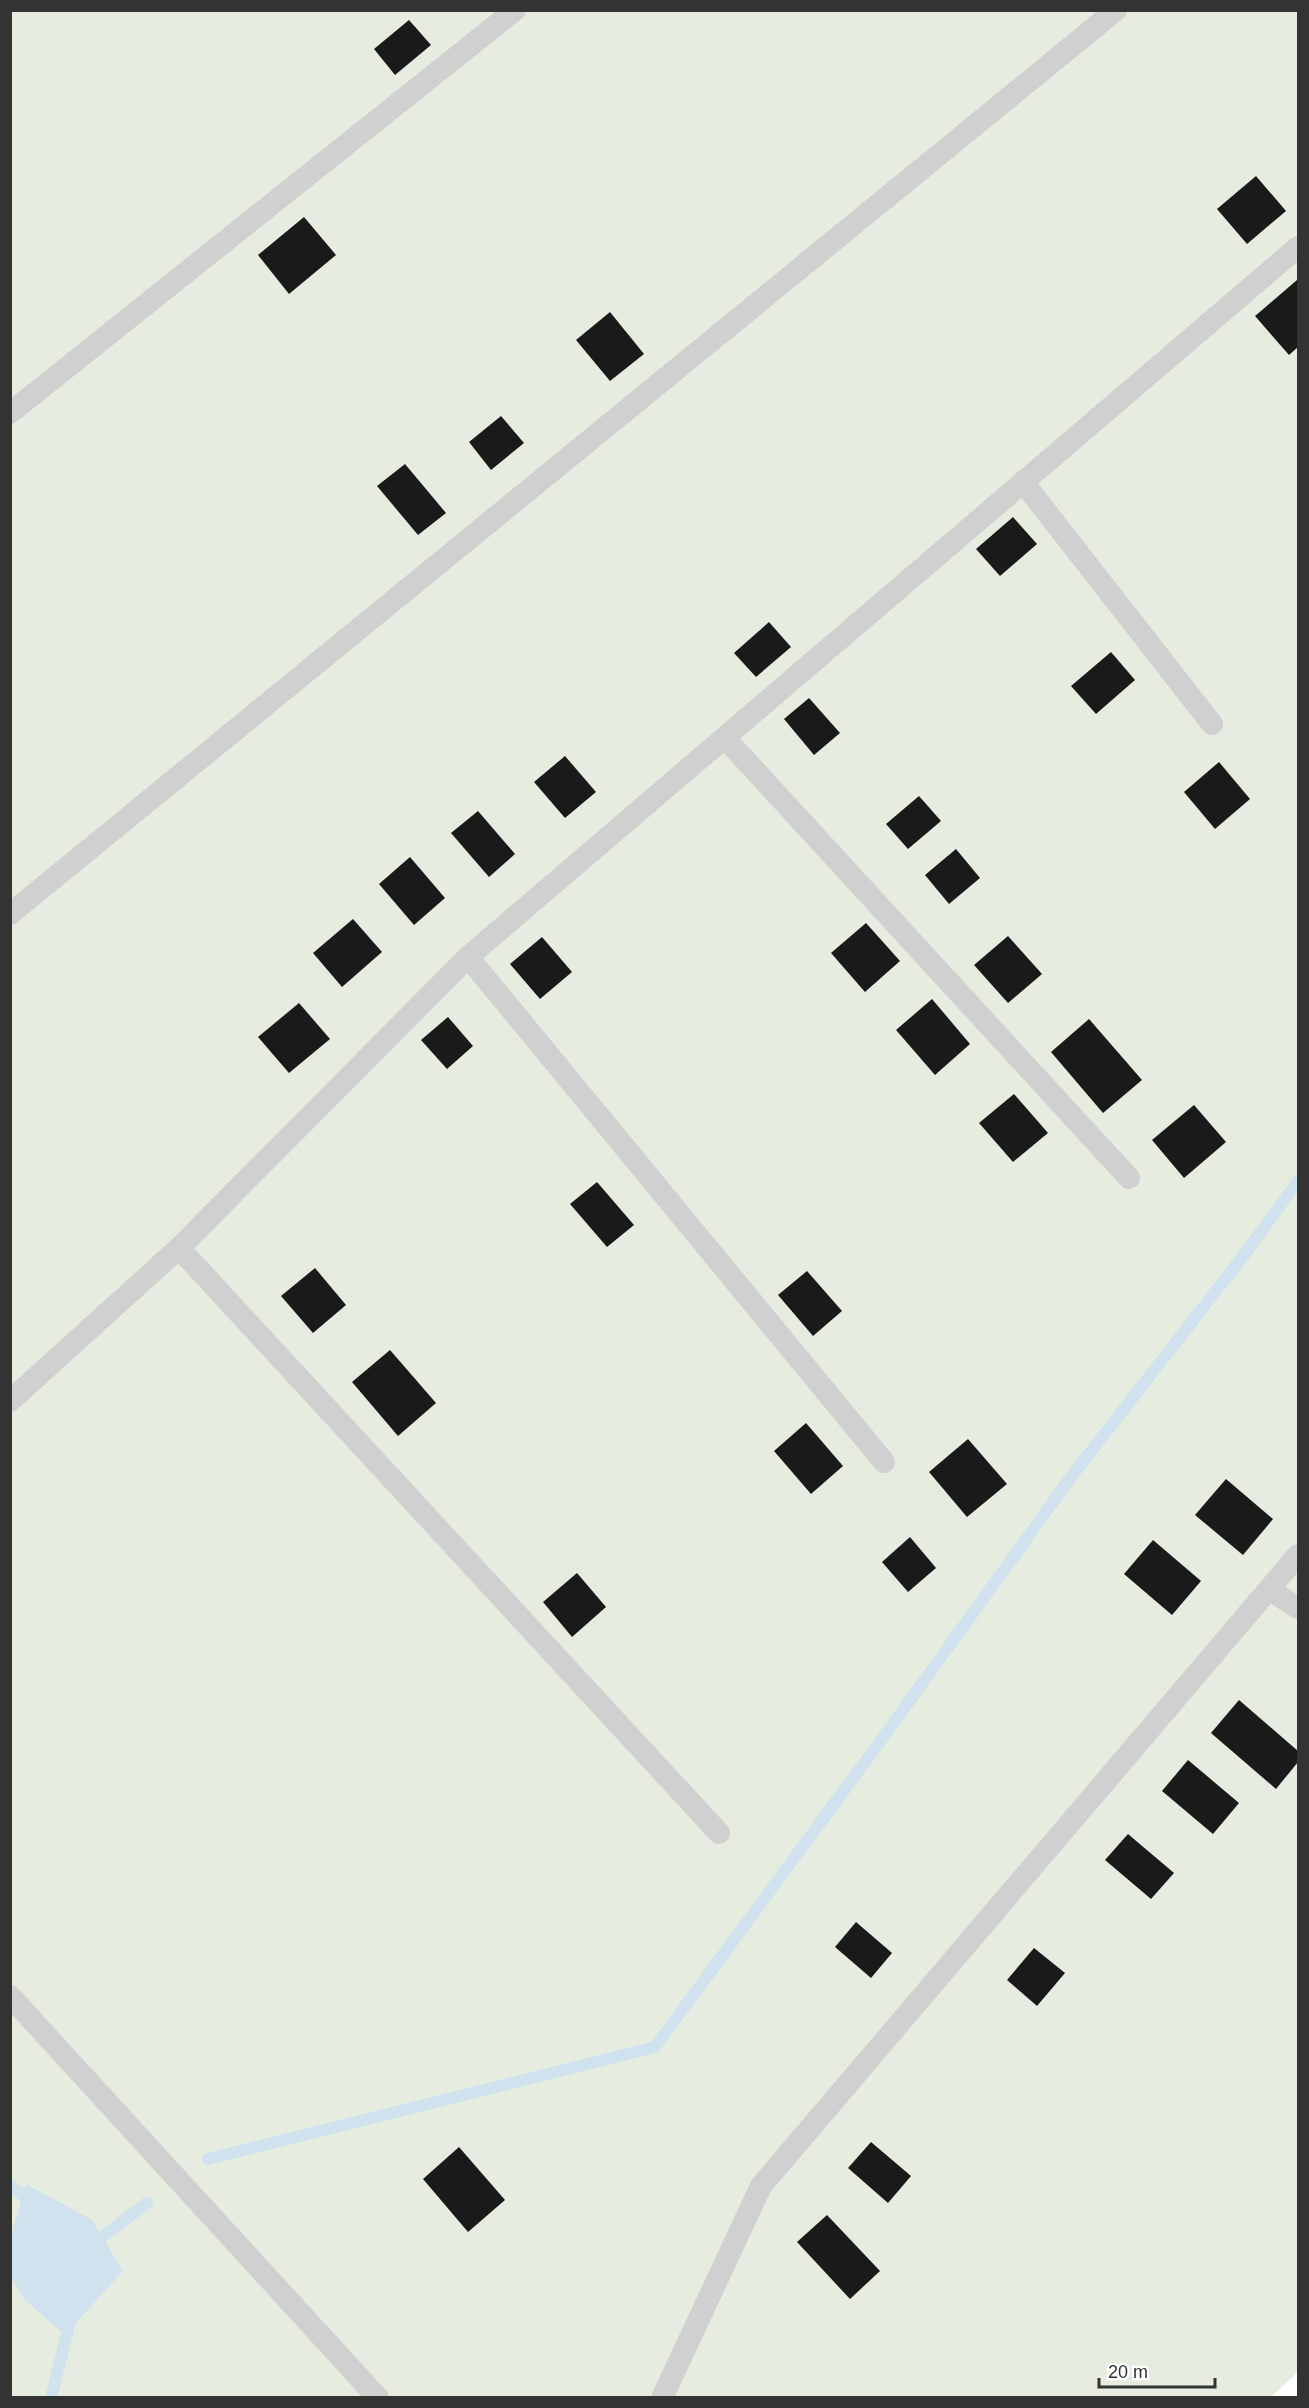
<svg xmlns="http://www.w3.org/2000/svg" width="1309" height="2408" viewBox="0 0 1309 2408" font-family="Helvetica,sans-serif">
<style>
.green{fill:#e6ecdf}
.water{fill:#cfe2ee}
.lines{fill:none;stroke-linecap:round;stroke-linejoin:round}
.stream{stroke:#cfe2ee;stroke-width:12}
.building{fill:#1a1a1a}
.service{stroke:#d0d0d0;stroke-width:22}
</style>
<rect width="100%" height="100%" fill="#fff"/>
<polygon class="green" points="11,11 1298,11 1298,2372 1270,2398 11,2398"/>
<polygon class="water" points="26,2184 92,2220 123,2271 65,2335 25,2300 11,2277 11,2236"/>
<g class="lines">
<g class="stream">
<polyline points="208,2159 655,2047 887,1732 1071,1477 1247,1251 1298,1181"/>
<polyline points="10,2185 35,2205"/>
<polyline points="90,2246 147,2203"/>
<polyline points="51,2398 71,2317"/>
</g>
</g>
<g class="building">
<polygon points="409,20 431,45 395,75 374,49"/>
<polygon points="1256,176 1286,211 1247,244 1217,209"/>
<polygon points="304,217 336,255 289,294 258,255"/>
<polygon points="1297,280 1298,282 1298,347 1289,355 1255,316"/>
<polygon points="610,312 644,354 610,381 576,340"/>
<polygon points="501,416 524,443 491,470 469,442"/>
<polygon points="405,464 446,513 418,535 377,486"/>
<polygon points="1013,517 1037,544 1000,576 976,549"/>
<polygon points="769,622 791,647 756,677 734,653"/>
<polygon points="1111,652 1135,680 1096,714 1071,686"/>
<polygon points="809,698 840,733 814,755 784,719"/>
<polygon points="565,756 596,792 565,818 534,782"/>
<polygon points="1219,762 1250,799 1215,829 1184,792"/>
<polygon points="919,796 941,821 908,849 886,824"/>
<polygon points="478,811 515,854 489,877 451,833"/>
<polygon points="956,849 980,878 949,904 925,875"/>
<polygon points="410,857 445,898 414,925 379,884"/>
<polygon points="353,919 382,952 342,987 313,953"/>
<polygon points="866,923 900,961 865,992 831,953"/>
<polygon points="1008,936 1042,974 1008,1003 974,965"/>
<polygon points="542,937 572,972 540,999 510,964"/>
<polygon points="932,999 970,1044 935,1075 896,1030"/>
<polygon points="299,1003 330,1039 289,1073 258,1037"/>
<polygon points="448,1017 473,1046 447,1069 421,1040"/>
<polygon points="1089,1019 1142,1080 1103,1113 1051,1052"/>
<polygon points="1014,1094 1048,1133 1013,1162 979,1123"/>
<polygon points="1194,1105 1226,1142 1184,1178 1152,1140"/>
<polygon points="597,1182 634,1225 607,1247 570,1204"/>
<polygon points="315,1268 346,1305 313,1333 281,1296"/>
<polygon points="807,1271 842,1311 813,1336 778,1295"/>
<polygon points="390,1350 436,1403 398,1436 352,1382"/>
<polygon points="806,1423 843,1466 811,1494 774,1451"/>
<polygon points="968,1439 1007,1484 967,1517 929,1472"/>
<polygon points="1226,1479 1273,1519 1243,1555 1195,1515"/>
<polygon points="910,1537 936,1568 908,1592 882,1562"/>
<polygon points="1153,1540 1201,1581 1172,1615 1124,1574"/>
<polygon points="577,1573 606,1607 572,1637 543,1602"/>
<polygon points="1239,1700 1298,1751 1298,1762 1276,1789 1211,1733"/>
<polygon points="1188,1760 1239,1803 1213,1834 1162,1791"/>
<polygon points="1128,1834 1174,1873 1151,1899 1105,1860"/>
<polygon points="856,1922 892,1953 871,1978 835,1947"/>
<polygon points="1034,1948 1065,1973 1037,2006 1007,1980"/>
<polygon points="871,2142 911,2176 888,2203 848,2168"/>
<polygon points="459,2147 505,2200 468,2232 423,2179"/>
<polygon points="827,2215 880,2271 850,2299 797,2242"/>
</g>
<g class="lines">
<g class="service">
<polyline points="10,413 515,10"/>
<polyline points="1023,482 1212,724"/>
<polyline points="725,738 1129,1178"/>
<polyline points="10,914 1116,10"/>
<polyline points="468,957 884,1462"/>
<polyline points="179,1248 719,1833"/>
<polyline points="10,1401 179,1248 468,957 1298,247"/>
<polyline points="1270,1590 1298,1608"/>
<polyline points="10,1996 378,2398"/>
<polyline points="662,2398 761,2186 1298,1555"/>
</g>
</g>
<rect width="1309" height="2408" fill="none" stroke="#333333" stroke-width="24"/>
<path d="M1099 2378v9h116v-9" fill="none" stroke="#333333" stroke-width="3"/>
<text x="1108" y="2378" font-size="18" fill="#333333" stroke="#ffffff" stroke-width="4.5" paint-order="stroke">20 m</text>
</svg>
